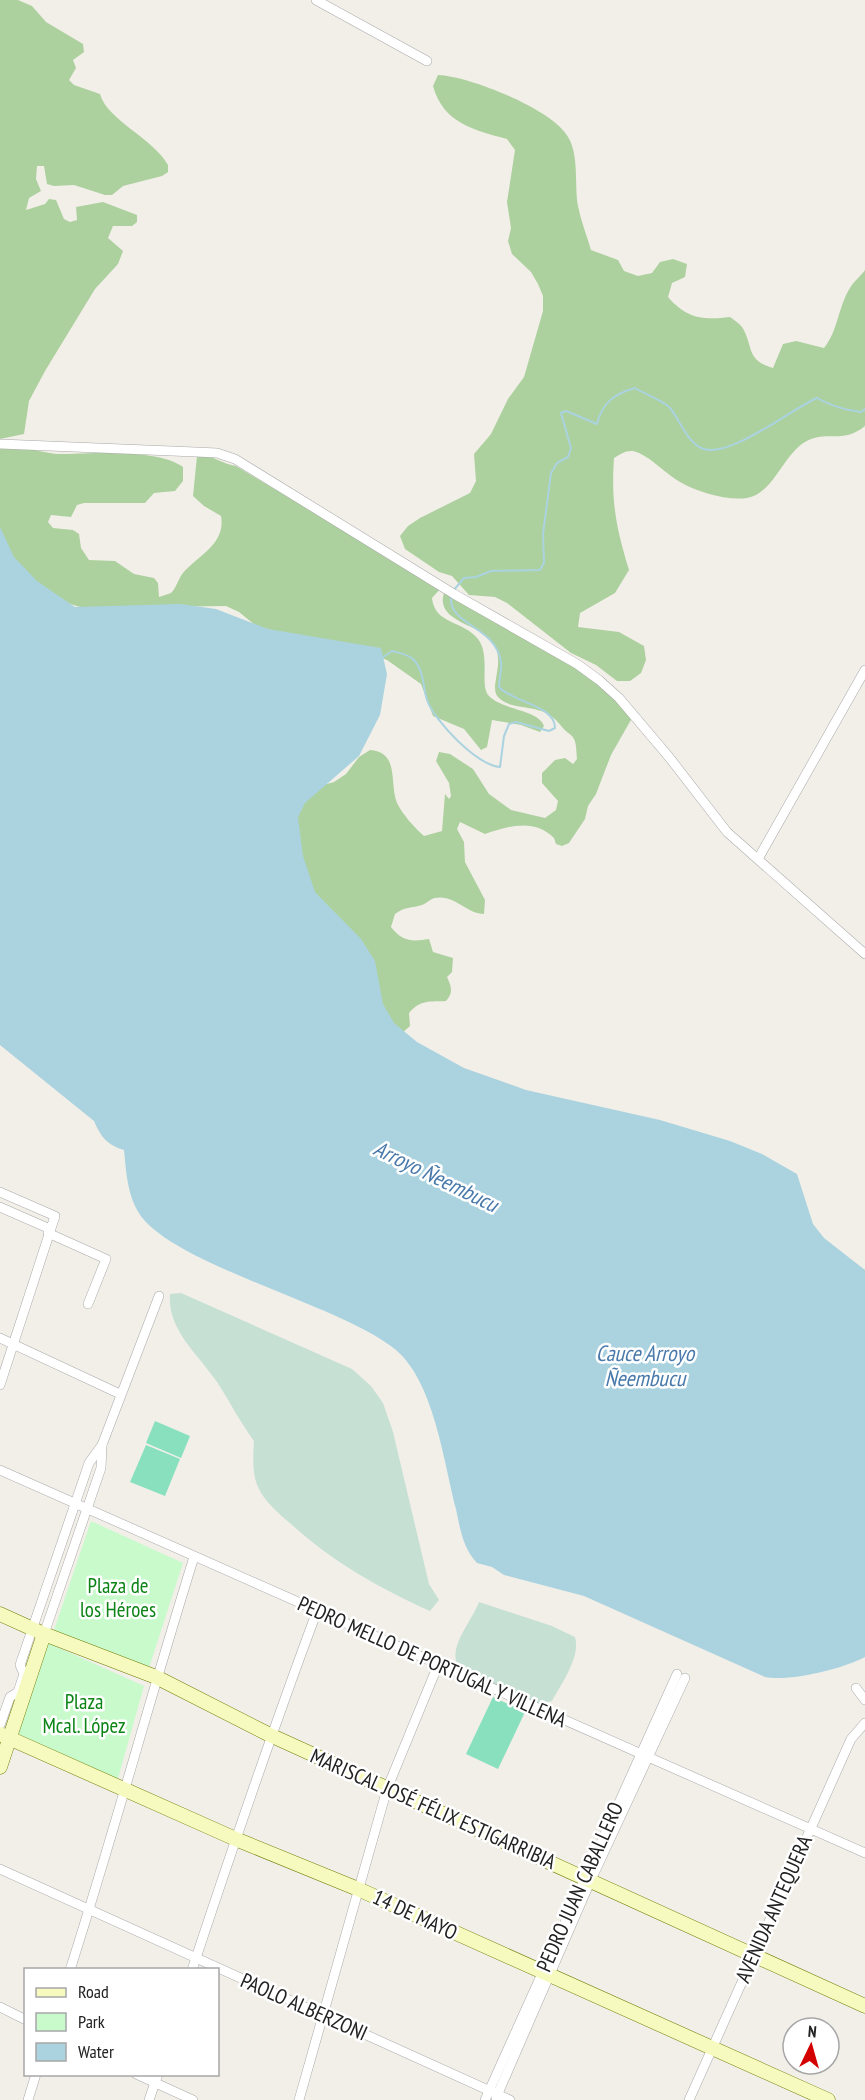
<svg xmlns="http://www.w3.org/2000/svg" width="865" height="2100" viewBox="0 0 865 2100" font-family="'PT Sans Narrow',sans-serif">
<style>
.forest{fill:#add19e}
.wetland{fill:#c6e0d4}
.park{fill:#c8facc}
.pitch{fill:#88e0be}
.water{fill:#aad3df}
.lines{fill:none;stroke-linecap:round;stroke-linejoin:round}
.stream{stroke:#aad3df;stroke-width:2}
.street-casing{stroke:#a9a9a9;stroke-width:10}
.secondary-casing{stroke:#707d05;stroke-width:15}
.street{stroke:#fff;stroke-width:9}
.secondary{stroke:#f7fabf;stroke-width:14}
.labels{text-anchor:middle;stroke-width:5;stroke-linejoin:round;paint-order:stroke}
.park-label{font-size:21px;fill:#0c8416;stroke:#fff}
.street-label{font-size:21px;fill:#222;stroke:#fff}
.water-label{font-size:22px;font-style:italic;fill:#4a7aab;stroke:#fff}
</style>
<rect width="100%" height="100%" fill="#f2efe9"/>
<g class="forest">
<path d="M0,0H18L32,6L46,22L83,44L84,52L73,60L76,68L69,80L74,85L100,94C107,120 153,138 168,165V172L162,176L123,186L112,195H105L74,185L54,186L47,184L44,166H37L36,179L41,191L29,198L26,210L45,204L49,199L56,200L64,219L70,222L77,220L76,207L103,202L137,215V222L132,226H113L108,238L123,251L118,264L95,289L45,371L29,401L24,434L0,439Z"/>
<path d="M438,75C469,76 548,108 566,134C580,152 574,184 578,206C581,221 587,236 591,250L618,260L624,271L638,276L652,273L660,262L673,259L687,264L685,277L672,283L668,297C687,319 703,320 730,317C734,320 739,323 742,327C754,346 745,360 773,368L783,344L796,341L824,348C838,331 838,307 850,288C854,281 861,276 865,270V426C842,445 826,429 805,442C783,455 773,494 747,498C727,501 697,492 680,482C666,474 654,460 639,453C629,448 622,453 614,458C611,502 616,527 629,570L615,593L580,613L578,627L619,632L644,646L646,660L641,673L630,681H617L596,665L571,653L507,603L495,597L469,595L452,576L439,572L405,549L400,536L408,526L420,518L470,493L476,481L474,454L491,434L508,399L524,377L543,311V296L538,284L531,272L512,254L508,241L511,228L507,202L515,150L507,139C474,130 443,123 433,86Z"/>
<path d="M19,447C33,449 51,455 65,454C94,453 160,449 183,467V481L175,491L154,493L145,503H84L77,505L71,517L51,515L48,522L53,528L73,530L79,534L81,548L89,560L115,561L134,574L154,578L158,583L159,597L171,593C177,587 178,579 183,573C199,555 226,544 221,516L204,506L193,496L197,456C212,454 222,464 236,466L441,588L432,598C435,625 463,620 478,639C491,656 479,686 489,696C504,711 538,709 544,726L540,732L521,725L492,720L487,747L481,750L464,729L433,716L421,684L387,660L374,655L342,652L255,625L239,612L226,606L83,608L64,602L0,571V448Z"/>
<path d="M444,593L485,613L616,693L636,711L611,755L596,794L588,806L585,819L569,843L562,846L556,844L554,838C534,818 509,826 485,834L460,822L457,829L464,842L465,862L485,900L484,914C467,914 454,894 435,898C430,899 427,903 422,905C412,908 404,907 395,914L391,927C402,941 411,942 429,939L433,952L453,958L452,972L447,977C451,986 454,992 446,1001C430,1002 421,999 409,1013L410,1026L400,1035L290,853L292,812L323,785L334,782L346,774L359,757L370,750C400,752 389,783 397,803C403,815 414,827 424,836L442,831L445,794L449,799L451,796L449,783L436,761L439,752L450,754L473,769L489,794L511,810L545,818L556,810L558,801L542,783V773L555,760L565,758L573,764L577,759C576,752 577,741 572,736C569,733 565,731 562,727C542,699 514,714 498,697C488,686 508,660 491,640C477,624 435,621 444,593Z"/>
</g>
<g class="wetland">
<path d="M181,1293L352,1369L371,1386L383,1403L393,1432L429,1584L439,1600L430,1611C379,1588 333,1562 291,1524C279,1514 264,1501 258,1487C252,1474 253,1455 254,1441C240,1422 230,1402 217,1382C199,1355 167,1330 170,1294Z"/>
<path d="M479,1602L552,1626L575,1637C581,1657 561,1684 552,1701L539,1704L459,1668C446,1649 472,1621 479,1602Z"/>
</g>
<g class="park">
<polygon points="91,1521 183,1563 147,1674 53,1633"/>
<polygon points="48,1643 144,1686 117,1782 16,1740"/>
</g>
<g class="pitch">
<polygon points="155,1421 190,1436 181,1458 146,1443"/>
<polygon points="146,1445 180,1459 165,1496 130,1482"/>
<polygon points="493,1697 525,1712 498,1769 466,1754"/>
</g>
<path class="water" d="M0,527L14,557L37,581L75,607L180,604L216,609L268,629L381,648L387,674L380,715L359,756L305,803L298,817L303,856L315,892L361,939L375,961L383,1004L394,1023L417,1042L464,1068L526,1090L660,1120L730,1141L762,1154L797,1174L813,1224L824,1238L865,1270V1657C842,1669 790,1682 765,1677L584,1596L504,1575L492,1567L477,1563C463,1548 460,1529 456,1509C444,1463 434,1382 396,1350C339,1303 162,1263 136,1208C127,1190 126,1170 124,1150C107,1145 101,1137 94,1121L0,1045Z"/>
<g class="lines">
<g class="stream">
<path d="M453,591L464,578L476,577L491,571L540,570L544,563L543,534L551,473L557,463L568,457L571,448L561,413L566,411L597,424C602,403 614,394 635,388C643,393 666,402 670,408C680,420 686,440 701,448C727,461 791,409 817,398C831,406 845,410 861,412L865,409"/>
<path d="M382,658L392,651C400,653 408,654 414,660C424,671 423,687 427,700C435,722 477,765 500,767L504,736L509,724L516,722L549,731L555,728C555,705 512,702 499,687C499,679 502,670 501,662C496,626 448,625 451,597"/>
</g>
<g class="street-casing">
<g id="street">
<polyline points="316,0 427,61"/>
<polyline points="0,444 196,452 217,453 235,459 454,594 577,664 599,680 619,698 669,757 727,832 865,954"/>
<polyline points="758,859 865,670"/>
<polyline points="0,1192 55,1216 0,1385"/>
<polyline points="0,1207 50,1229"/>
<polyline points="48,1233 106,1259 88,1304"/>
<polyline points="0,1338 120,1394"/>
<polyline points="0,1470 865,1853"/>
<polyline points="44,1634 101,1468 102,1445 159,1296"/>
<polyline points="856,1688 865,1700"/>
<polyline points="0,1725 10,1697 18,1692 24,1674 20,1665 89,1463 102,1445"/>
<polyline points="0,1869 510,2100"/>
<path d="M70,1970C114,1833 151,1694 194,1557"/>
<path d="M192,1970C232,1849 273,1729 317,1611"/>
<polyline points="0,2007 26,2020"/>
<polyline points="136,2074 193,2100"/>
<polyline points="496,2098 590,1882 685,1678"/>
<polyline points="28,2100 36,2074"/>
<polyline points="149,2100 158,2074"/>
<polyline points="299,2100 387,1789 438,1665"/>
<polyline points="485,2100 677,1674"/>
<polyline points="689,2100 851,1739 865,1723"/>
</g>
</g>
<g class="secondary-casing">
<g id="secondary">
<polyline points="0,1614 44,1634 156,1677 270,1735 865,2006"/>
<polyline points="0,1734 238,1840 358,1889 828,2100"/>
<polyline points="0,1767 44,1634"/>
</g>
</g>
<use href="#street" class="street"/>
<use href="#secondary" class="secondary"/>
</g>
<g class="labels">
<g class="park-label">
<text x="118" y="1593">Plaza de<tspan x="118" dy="24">los Héroes</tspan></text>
<text x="84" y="1709">Plaza<tspan x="84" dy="24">Mcal. López</tspan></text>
</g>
<g class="street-label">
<text transform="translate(432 1662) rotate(24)" y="7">PEDRO MELLO DE PORTUGAL Y VILLENA</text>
<text transform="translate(433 1809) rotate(24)" y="7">MARISCAL JOSÉ FÉLIX ESTIGARRIBIA</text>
<text transform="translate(580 1887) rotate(-66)" y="7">PEDRO JUAN CABALLERO</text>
<text transform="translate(774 1909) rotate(-66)" y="7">AVENIDA ANTEQUERA</text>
<text transform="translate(415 1915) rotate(25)" y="7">14 DE MAYO</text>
<text transform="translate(304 2007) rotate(24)" y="7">PAOLO ALBERZONI</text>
</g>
<g class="water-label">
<text transform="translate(436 1176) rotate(26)" y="8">Arroyo Ñeembucu</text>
<text x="645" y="1361">Cauce Arroyo<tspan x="645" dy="25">Ñeembucu</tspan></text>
</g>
</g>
<rect x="24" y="1968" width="195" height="108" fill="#ffffff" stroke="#a7a7a7" stroke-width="1.5"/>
<rect x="36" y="1988" width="30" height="9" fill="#f7fabf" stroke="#a7a7a7" stroke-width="1.5"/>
<text x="78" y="1998" font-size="18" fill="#222222">Road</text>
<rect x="36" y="2013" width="30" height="18" fill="#c8facc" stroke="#a7a7a7" stroke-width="1.5"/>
<text x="78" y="2028" font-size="18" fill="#222222">Park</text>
<rect x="36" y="2043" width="30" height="18" fill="#aad3df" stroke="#a7a7a7" stroke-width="1.5"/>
<text x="78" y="2058" font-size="18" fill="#222222">Water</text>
<g transform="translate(811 2046) rotate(5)"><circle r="28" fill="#ffffff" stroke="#a7a7a7" stroke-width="1.5"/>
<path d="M0-4.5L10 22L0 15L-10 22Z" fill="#d40000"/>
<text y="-9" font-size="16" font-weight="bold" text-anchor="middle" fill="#222222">N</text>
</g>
</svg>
